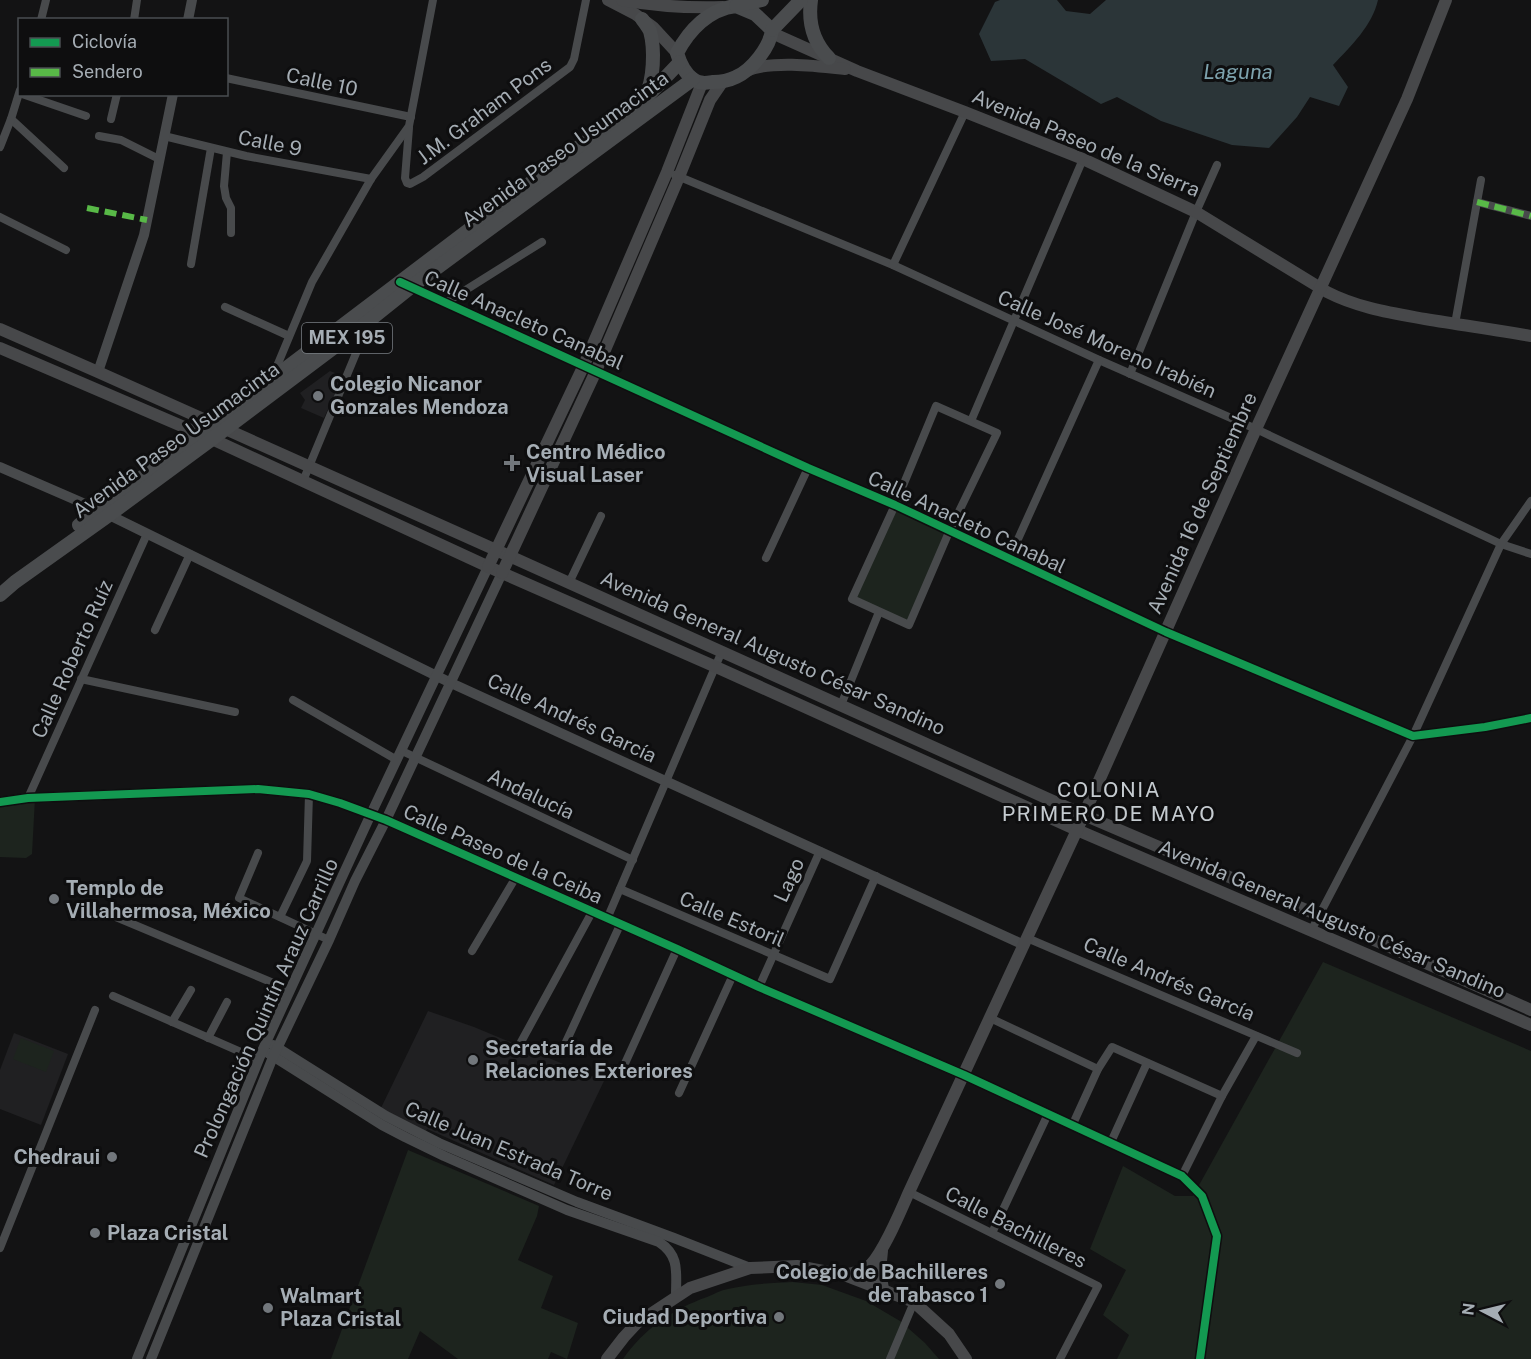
<svg xmlns="http://www.w3.org/2000/svg" width="1531" height="1359" viewBox="0 0 1531 1359" font-family="'Public Sans',sans-serif">
<style>
.built{fill:#202022}
.green{fill:#1d241e}
.water{fill:#2b3538}
.lines{fill:none;stroke-linecap:round;stroke-linejoin:round}
.minor{stroke:#484a4c;stroke-width:8}
.tertiary{stroke:#484a4c;stroke-width:10}
.secondary{stroke:#47484a;stroke-width:12}
.primary{stroke:#4a4c4e;stroke-width:14}
.quiet{stroke:#58b947;stroke-width:6;stroke-dasharray:12 6;stroke-linecap:butt}
.cycleway-casing{stroke:#0e0e0f;stroke-width:11}
.cycleway{stroke:#139951;stroke-width:8}
.poi-dot{fill:#72777c;stroke:#0e0e0f;stroke-width:2}
.labels{text-anchor:middle;stroke-width:6;stroke-linejoin:round;paint-order:stroke}
.shield{fill:#0e0e0f;stroke:#787d82;stroke-width:1.5}
.shield-label{font-size:18px;font-weight:bold;fill:#a5adb4}
.street-label{font-size:20px;fill:#a5adb4;stroke:#0e0e0f}
.poi-label{font-size:20px;font-weight:bold;fill:#a5adb4;stroke:#0e0e0f;text-anchor:start}
.water-label{font-size:21px;font-style:italic;fill:#7da2ad;stroke:#0e0e0f}
.neighbourhood-label{font-size:21px;letter-spacing:1.5px;fill:#c5cbd0;stroke:#0e0e0f}
</style>
<rect width="100%" height="100%" fill="#131314"/>
<g class="built">
<polygon points="330,371 343,376 324,418 301,408 305,400 300,393"/>
<polygon points="428,1011 474,1027 604,1081 554,1185 427,1129 425,1133 380,1110"/>
<polygon points="14,1033 68,1054 41,1125 0,1109 0,1070"/>
</g>
<g class="green">
<polygon points="895,505 949,532 909,625 852,599"/>
<polygon points="35,798 32,854 26,858 0,857 0,802"/>
<polygon points="1323,962 1531,1051 1531,1359 1117,1359 1129,1335 1103,1315 1126,1270 1090,1249 1123,1166 1175,1196 1193,1196"/>
<polygon points="21,1038 54,1051 46,1072 13,1059"/>
<polygon points="408,1150 539,1206 537,1216 518,1260 553,1276 541,1308 578,1323 567,1359 551,1352 548,1359 458,1359 420,1331 408,1359 331,1359"/>
<path d="M793,1282L822,1285L866,1301L900,1321L925,1343L939,1359H623C644,1329 673,1309 707,1297C714,1294 721,1290 728,1289C750,1284 771,1283 793,1282Z"/>
</g>
<path class="water" d="M1000,0H1057L1066,11L1090,14L1106,0H1378C1372,26 1351,46 1333,65L1348,87L1339,106L1310,97L1297,117L1269,148L1232,145L1161,121L1117,97L1101,104L1025,59L991,61L979,34L995,2Z"/>
<g class="lines">
<g class="minor">
<polyline points="41,20 46,0"/>
<polyline points="134,20 137,0"/>
<polyline points="226,78 411,117"/>
<polyline points="22,94 86,116"/>
<polyline points="11,119 64,168"/>
<polyline points="111,119 117,94"/>
<polyline points="409,128 405,178 407,183 410,184 423,177 570,67 574,59 586,0"/>
<polyline points="99,136 121,140 159,159"/>
<polyline points="164,136 246,156 371,179"/>
<polyline points="0,147 11,119 20,90"/>
<polyline points="227,152 224,186 226,198 231,208 231,233"/>
<polyline points="675,175 893,265 1099,360 1256,429 1501,544 1531,554"/>
<polyline points="1477,202 1531,216"/>
<polyline points="0,217 66,250"/>
<polyline points="191,264 211,148"/>
<polyline points="893,265 965,112"/>
<polyline points="408,286 808,468 895,505 1166,632 1413,736 1485,727 1531,718"/>
<polyline points="445,303 542,242"/>
<polyline points="225,307 289,336"/>
<polyline points="1455,324 1481,180"/>
<polyline points="1130,374 1196,212 1217,165"/>
<polyline points="272,378 312,282 371,179 409,126 433,0"/>
<polygon points="936,406 997,433 949,532 909,625 852,599 895,505"/>
<polyline points="971,421 1083,159"/>
<polyline points="303,481 359,346 360,341 356,331"/>
<polyline points="766,558 808,468"/>
<polyline points="1009,559 1099,360"/>
<polyline points="569,583 601,516"/>
<polyline points="155,630 190,554"/>
<polyline points="81,679 235,712"/>
<polyline points="293,700 397,760"/>
<polyline points="841,705 879,612"/>
<polyline points="402,751 633,860"/>
<polyline points="28,798 147,534"/>
<polyline points="258,853 239,898 329,940"/>
<polyline points="620,889 830,979 876,876"/>
<polyline points="111,915 290,990"/>
<polyline points="280,917 307,861 309,794"/>
<polyline points="607,919 722,651"/>
<polyline points="1311,931 1413,736 1501,544 1531,501"/>
<polyline points="1027,938 1297,1053"/>
<polyline points="472,951 516,877"/>
<polyline points="759,987 820,851"/>
<polyline points="113,996 259,1060"/>
<polyline points="990,1018 1098,1069"/>
<polyline points="172,1022 191,990"/>
<polyline points="208,1038 227,1002"/>
<polyline points="521,1042 592,912"/>
<polyline points="566,1042 620,925"/>
<polyline points="622,1070 677,949"/>
<polyline points="964,1075 1182,1176 1202,1196 1217,1236 1200,1359"/>
<polyline points="679,1093 733,975"/>
<polyline points="1072,1126 1098,1069 1112,1047 1222,1096"/>
<polyline points="1111,1142 1147,1063"/>
<polyline points="1182,1176 1222,1096 1256,1036"/>
<polyline points="909,1192 1098,1286 1060,1359"/>
<polyline points="992,1233 1048,1114"/>
<polyline points="0,1248 95,1010"/>
<polyline points="890,1359 914,1302"/>
</g>
<g class="tertiary">
<polyline points="188,20 192,0"/>
<polyline points="98,372 144,235 173,94"/>
<polyline points="0,467 99,510 451,683 1024,945"/>
<polyline points="0,802 28,798 258,789 309,794 340,803 386,820 677,949 759,987 964,1075"/>
<polyline points="273,1045 386,1116 439,1143 577,1202 674,1238 750,1268"/>
<path d="M268,1053L382,1125L405,1137L444,1156L567,1210L659,1242C680,1256 676,1272 676,1295"/>
<polyline points="137,1359 263,1049 371,814 488,567"/>
<polyline points="151,1359 273,1057 329,940 355,881 386,820 502,573"/>
</g>
<g class="secondary">
<polyline points="608,0 635,14 653,27 677,53"/>
<path d="M622,0C655,6 690,8 723,7"/>
<path d="M772,33L857,71L965,112L1083,159L1196,212L1327,292C1358,308 1392,313 1425,319C1461,325 1496,330 1531,336"/>
<path d="M746,71C771,60 818,66 845,69"/>
<polyline points="0,329 98,372 496,550 1084,815 1318,915 1531,1010"/>
<polyline points="0,348 212,439 502,573 716,667 1077,830 1531,1025"/>
<polyline points="488,567 584,365 667,172 702,83"/>
<polyline points="502,573 596,371 679,177 710,100 723,81"/>
<polyline points="882,1251 880,1271 883,1289"/>
<path d="M844,1275C851,1273 861,1272 867,1268C882,1257 901,1210 909,1192L1077,830L1256,429L1407,99L1446,0"/>
<polyline points="607,1359 624,1337 637,1323 690,1288 750,1268 797,1266 844,1275 914,1302 949,1334 966,1359"/>
</g>
<g class="primary">
<path d="M811,0C808,22 813,42 829,58"/>
<path d="M736,6L755,14L772,30C770,47 752,70 736,77C728,81 721,82 713,82C706,83 701,84 694,80C685,74 680,63 677,53C689,30 709,9 736,6Z"/>
<polyline points="736,6 762,0"/>
<path d="M642,19C645,23 648,27 650,31C655,49 654,81 645,97"/>
<polyline points="772,30 801,0"/>
<polyline points="79,525 561,160 644,100 680,62"/>
<polyline points="0,595 15,582 109,515 212,439 356,331 411,287 693,79"/>
</g>
<g class="quiet">
<polyline points="1477,202 1531,216"/>
<polyline points="87,208 147,220"/>
</g>
<g class="cycleway-casing">
<g id="cycleway">
<polyline points="400,282 808,468 895,505 1166,632 1413,736 1485,727 1531,718"/>
<polyline points="0,802 28,798 258,789 309,794 340,803 386,820 677,949 759,987 964,1075 1182,1176 1202,1196 1217,1236 1200,1359"/>
</g>
</g>
<use href="#cycleway" class="cycleway"/>
</g>
<g class="poi-dot">
<circle cx="318" cy="396" r="6"/>
<path d="M509 454h6v6h6v6h-6v6h-6v-6h-6v-6h6z"/>
<circle cx="54" cy="899" r="6"/>
<circle cx="473" cy="1060" r="6"/>
<circle cx="112" cy="1157" r="6"/>
<circle cx="95" cy="1233" r="6"/>
<circle cx="1000" cy="1284" r="6"/>
<circle cx="268" cy="1308" r="6"/>
<circle cx="779" cy="1317" r="6"/>
</g>
<g class="labels">
<rect class="shield" x="302" y="323" width="90" height="30" rx="4.5"/>
<g class="shield-label">
<text x="347" y="344">MEX 195</text>
</g>
<g class="street-label">
<text transform="translate(322 82) rotate(12)" y="7">Calle 10</text>
<text transform="translate(484 111) rotate(-37)" y="7">J.M. Graham Pons</text>
<text transform="translate(270 143) rotate(11)" y="7">Calle 9</text>
<text transform="translate(1086 143) rotate(23)" y="7">Avenida Paseo de la Sierra</text>
<text transform="translate(565 149) rotate(-36)" y="7">Avenida Paseo Usumacinta</text>
<text transform="translate(524 320) rotate(24)" y="7">Calle Anacleto Canabal</text>
<text transform="translate(1107 344) rotate(24)" y="7">Calle José Moreno Irabién</text>
<text transform="translate(176 440) rotate(-36)" y="7">Avenida Paseo Usumacinta</text>
<text transform="translate(1202 503) rotate(-66)" y="7">Avenida 16 de Septiembre</text>
<text transform="translate(967 522) rotate(25)" y="7">Calle Anacleto Canabal</text>
<text transform="translate(773 653) rotate(24)" y="7">Avenida General Augusto César Sandino</text>
<text transform="translate(72 659) rotate(-66)" y="7">Calle Roberto Ruíz</text>
<text transform="translate(572 718) rotate(25)" y="7">Calle Andrés García</text>
<text transform="translate(531 794) rotate(25)" y="7">Andalucía</text>
<text transform="translate(503 854) rotate(24)" y="7">Calle Paseo de la Ceiba</text>
<text transform="translate(789 880) rotate(-66)" y="7">Lago</text>
<text transform="translate(732 919) rotate(23)" y="7">Calle Estoril</text>
<text transform="translate(1332 919) rotate(23)" y="7">Avenida General Augusto César Sandino</text>
<text transform="translate(1169 979) rotate(23)" y="7">Calle Andrés García</text>
<text transform="translate(266 1008) rotate(-66)" y="7">Prolongación Quintín Arauz Carrillo</text>
<text transform="translate(509 1151) rotate(23)" y="7">Calle Juan Estrada Torre</text>
<text transform="translate(1016 1227) rotate(27)" y="7">Calle Bachilleres</text>
</g>
<g class="poi-label">
<text x="330" y="391">Colegio Nicanor<tspan x="330" dy="23">Gonzales Mendoza</tspan></text>
<text x="526" y="459">Centro Médico<tspan x="526" dy="23">Visual Laser</tspan></text>
<text x="66" y="895">Templo de<tspan x="66" dy="23">Villahermosa, México</tspan></text>
<text x="485" y="1055">Secretaría de<tspan x="485" dy="23">Relaciones Exteriores</tspan></text>
<text x="100" y="1164" text-anchor="end">Chedraui</text>
<text x="107" y="1240">Plaza Cristal</text>
<text x="988" y="1279" text-anchor="end">Colegio de Bachilleres<tspan x="988" dy="23">de Tabasco 1</tspan></text>
<text x="280" y="1303">Walmart<tspan x="280" dy="23">Plaza Cristal</tspan></text>
<text x="767" y="1324" text-anchor="end">Ciudad Deportiva</text>
</g>
<g class="water-label">
<text x="1238" y="79">Laguna</text>
</g>
<g class="neighbourhood-label">
<text x="1109" y="797">COLONIA<tspan x="1109" dy="24">PRIMERO DE MAYO</tspan></text>
</g>
</g>
<rect x="18" y="18" width="210" height="78" fill="#0e0e0f" stroke="#4a4e51" stroke-width="1.5"/>
<rect x="30" y="38" width="30" height="9" fill="#139951" stroke="#4a4e51" stroke-width="1.5"/>
<text x="72" y="48" font-size="18" fill="#a5adb4">Ciclovía</text>
<rect x="30" y="68" width="30" height="9" fill="#58b947" stroke="#4a4e51" stroke-width="1.5"/>
<text x="72" y="78" font-size="18" fill="#a5adb4">Sendero</text>
<g transform="translate(1483 1311) rotate(277)" stroke="#0e0e0f" stroke-width="4.5" paint-order="stroke">
<path d="M0-4.5L10 22L0 15L-10 22Z" fill="#a5adb4"/>
<text y="-9" font-size="16" font-weight="bold" text-anchor="middle" fill="#a5adb4">N</text>
</g>
</svg>
